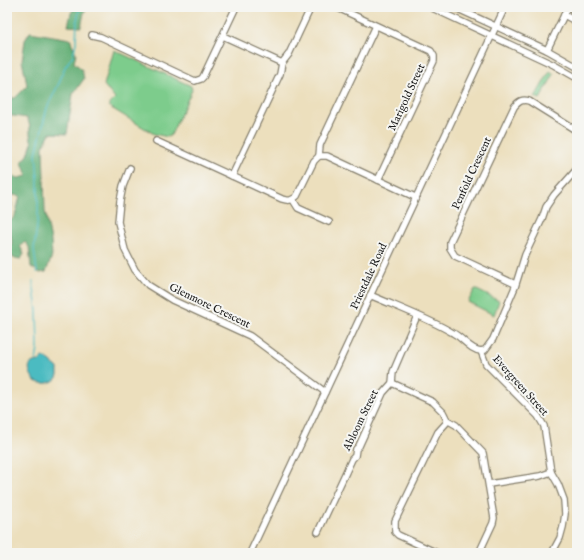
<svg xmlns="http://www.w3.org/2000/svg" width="584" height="560" viewBox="0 0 584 560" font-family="'IM FELL English',serif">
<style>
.green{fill:#7dcc8c;stroke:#4c7454}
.forest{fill:#66b078;stroke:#41664a}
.water{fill:#4cbbc1;stroke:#346c6e}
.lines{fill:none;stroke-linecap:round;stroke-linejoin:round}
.stream{stroke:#4cbbc1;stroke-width:1.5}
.street-casing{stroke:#847e6c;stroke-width:8}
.street{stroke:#fff;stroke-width:5.5}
.labels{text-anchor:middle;stroke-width:4;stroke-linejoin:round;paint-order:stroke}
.street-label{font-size:11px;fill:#1c1c1c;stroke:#f6f6f2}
</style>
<rect width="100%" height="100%" fill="#f6f6f2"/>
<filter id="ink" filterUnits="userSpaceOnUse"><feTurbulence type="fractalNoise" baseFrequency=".025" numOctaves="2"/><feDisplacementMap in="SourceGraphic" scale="8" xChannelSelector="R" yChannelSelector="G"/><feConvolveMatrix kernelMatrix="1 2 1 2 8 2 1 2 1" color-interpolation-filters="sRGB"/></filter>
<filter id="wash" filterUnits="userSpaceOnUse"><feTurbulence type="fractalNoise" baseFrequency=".012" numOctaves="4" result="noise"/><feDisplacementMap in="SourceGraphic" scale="16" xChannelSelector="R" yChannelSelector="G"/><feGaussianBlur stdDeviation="0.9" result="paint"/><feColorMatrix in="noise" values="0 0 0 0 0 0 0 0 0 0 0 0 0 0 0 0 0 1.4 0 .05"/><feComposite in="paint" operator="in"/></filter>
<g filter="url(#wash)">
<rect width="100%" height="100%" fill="#ecdfbd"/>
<g class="green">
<polygon points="114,50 191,86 192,90 171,135 168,137 154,134 108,106 115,99 104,85"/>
<polygon points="550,71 554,74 540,99 535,97"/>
<polygon points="475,289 499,301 494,315 468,302"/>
</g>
<g class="forest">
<polygon points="75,7 87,7 84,13 81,27 68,26 71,13"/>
<path d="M30,32L70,39L76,53L74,63L82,69L84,79L73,94L67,134L50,133L43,147L45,211L51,241L52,256L46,272L40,273L31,267L29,247L25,242L20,246L24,254L21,259L13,258L8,249L12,243L10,232L7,228V224L15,216L20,196L14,195L9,196L12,205L7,216V177L11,176L19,178L27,176L22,162L28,155L32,143C28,132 32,128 27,118L7,115V98H15L27,86L25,74L22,61L25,40Z"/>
</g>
<path class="water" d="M42,357L46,358L58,368C58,370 58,373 58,375C56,384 41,385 35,381C28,372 25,361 40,361Z"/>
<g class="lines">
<g class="stream">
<polyline points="37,272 34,249 38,218 38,179 36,154 47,108 59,83 65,67 73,55 76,43 77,20 80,7"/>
<polyline points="33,281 37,311 38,349 36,360"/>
</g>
</g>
</g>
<g filter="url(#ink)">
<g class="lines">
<g class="street-casing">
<g id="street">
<polyline points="336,7 431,51 434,56 434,61 378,180"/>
<polyline points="430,7 554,65 577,78"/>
<polyline points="454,7 547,50 577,67"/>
<polyline points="564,15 577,22"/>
<polyline points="92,35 101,37 195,81 201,79 203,77 236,7"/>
<polyline points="223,36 282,63 289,54 311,7"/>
<polyline points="547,50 568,7"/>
<path d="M156,141L282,199C288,201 292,201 297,196L314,161L319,156L320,145L376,26"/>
<polyline points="319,156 327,156 415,197"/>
<polyline points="130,168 123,186 120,201 118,222 125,250 135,270 148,285 172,300 250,336 325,392"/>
<polyline points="232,176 280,74 282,63"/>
<polyline points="293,200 298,208 329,222"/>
<path d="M515,284L455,256L450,248V242L514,107C519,101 522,99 529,101L577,131"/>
<path d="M370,295C397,307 428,318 453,333C463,338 470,350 481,351"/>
<polyline points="481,351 486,364 538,416 544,426 551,472 558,484 564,500 565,514 563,527 560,538 552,553"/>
<polyline points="481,351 485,350 493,339 515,287 525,255 542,219 546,207 554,195 577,169"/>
<polyline points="392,383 433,402 443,412 447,420 456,425 483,453 494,518 493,523 479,553"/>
<polyline points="489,484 540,476 551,472"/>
<polyline points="318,532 352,459 355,456 356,449 359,446 383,393 392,383 393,372 417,316"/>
<polyline points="250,553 505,7"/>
<polyline points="437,553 398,535 395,532 395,521 438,432 448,421"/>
</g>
</g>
<use href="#street" class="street"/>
</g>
</g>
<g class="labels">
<g class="street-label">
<text transform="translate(406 97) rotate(-65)" y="4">Marigold Street</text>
<text transform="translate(471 173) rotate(-65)" y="4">Penfold Crescent</text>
<text transform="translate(368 276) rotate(-65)" y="4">Priestdale Road</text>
<text transform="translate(210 305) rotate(26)" y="4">Glenmore Crescent</text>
<text transform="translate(521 385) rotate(48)" y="4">Evergreen Street</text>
<text transform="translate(360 420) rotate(-64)" y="4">Abloom Street</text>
</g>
</g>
<rect width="584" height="560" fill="none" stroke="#f6f6f2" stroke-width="24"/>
</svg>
